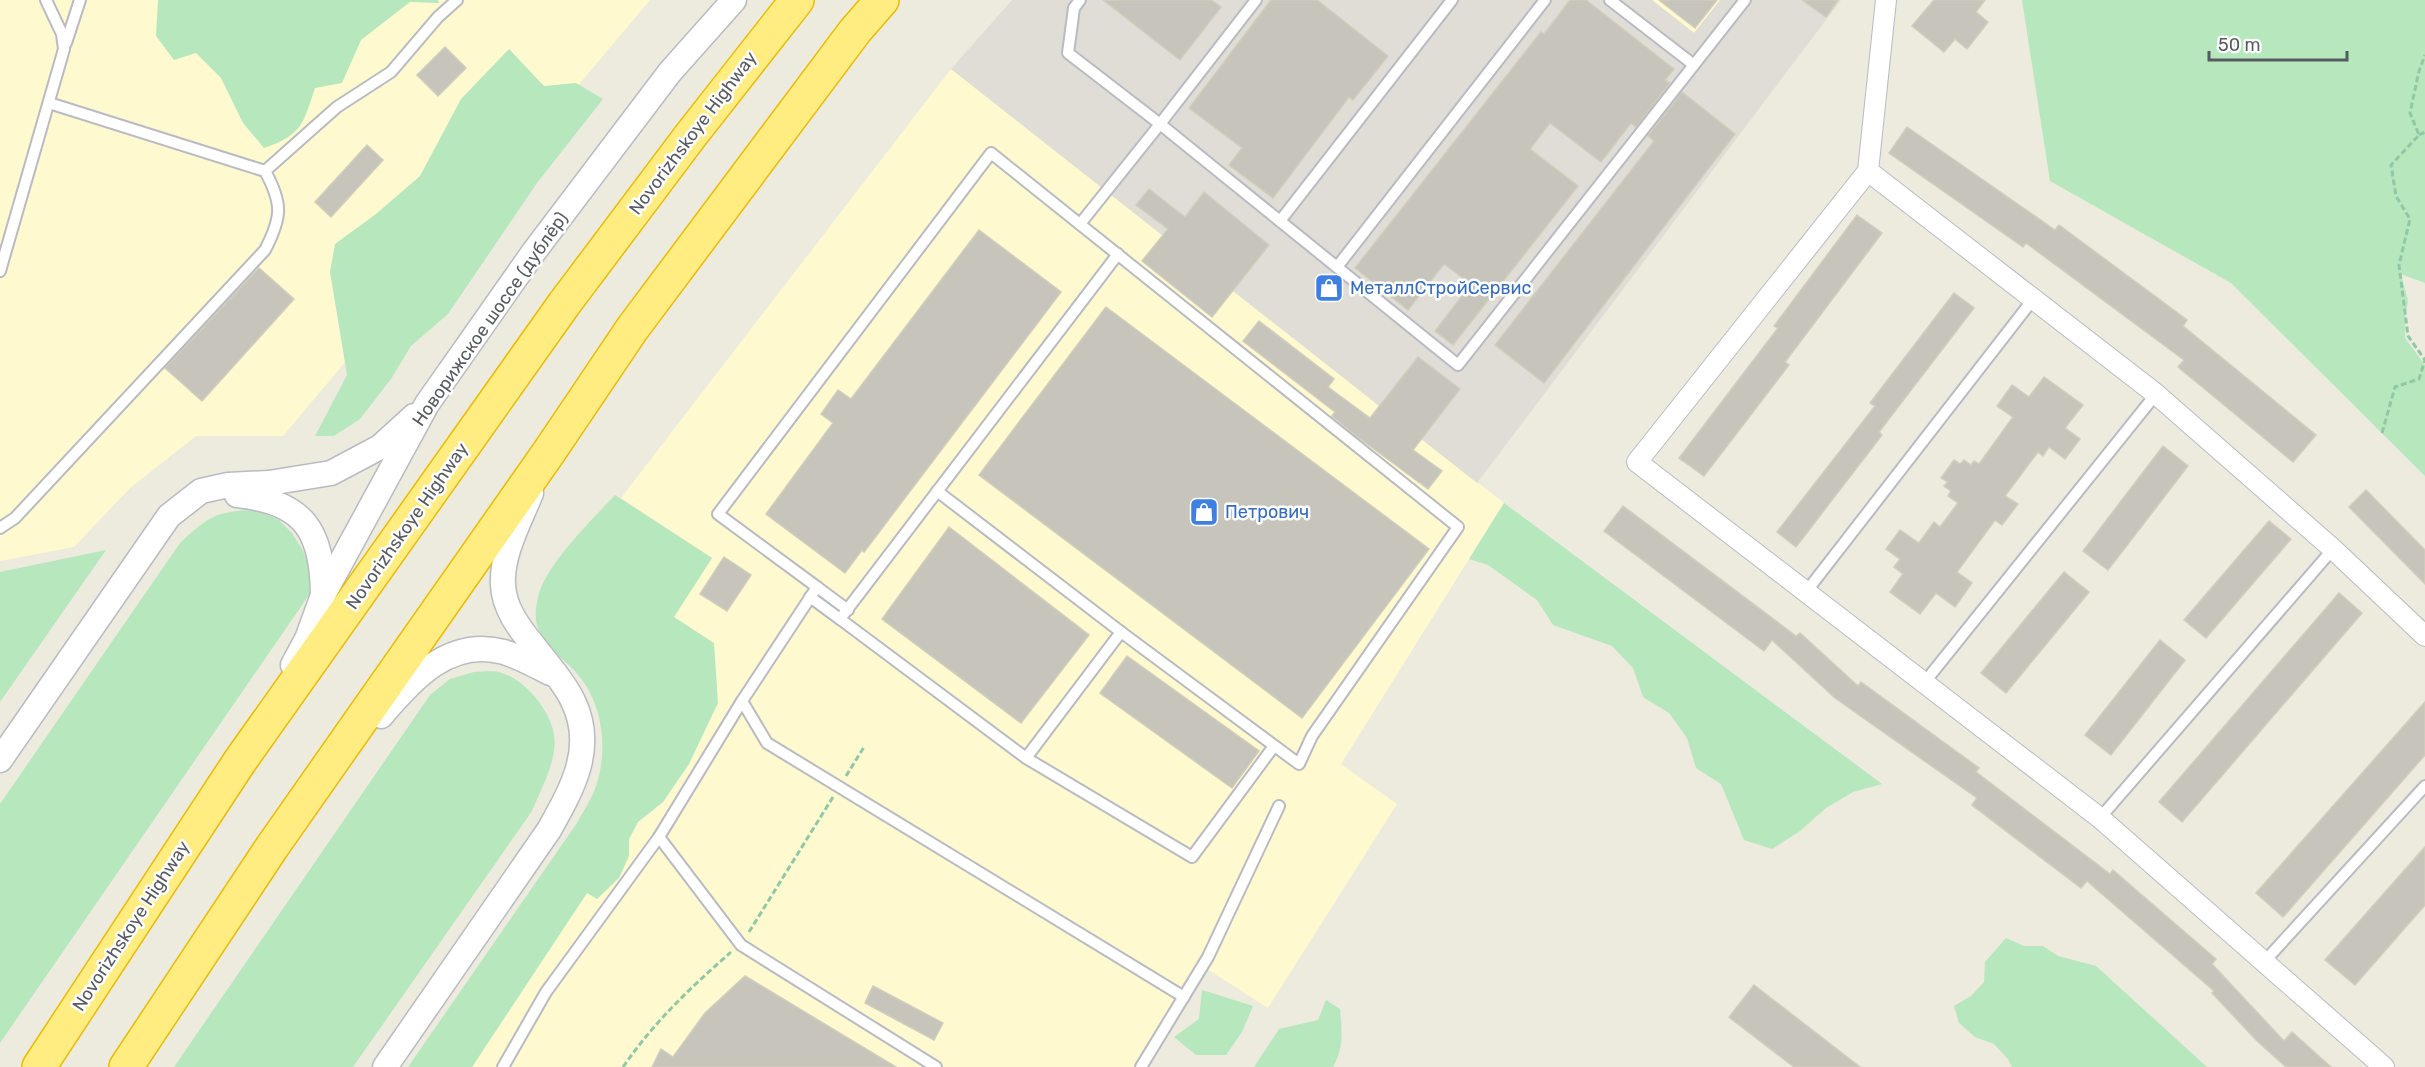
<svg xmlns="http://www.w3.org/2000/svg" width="2425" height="1067" viewBox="0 0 2425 1067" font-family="Rubik,sans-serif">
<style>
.commercial{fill:#fff9d0}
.industrial{fill:#dfddd6}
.green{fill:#b7e7bd}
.building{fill:#c7c4bb;stroke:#d1cdbc;stroke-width:1.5}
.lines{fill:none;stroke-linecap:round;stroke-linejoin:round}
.service-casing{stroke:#b9bbc2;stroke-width:14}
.minor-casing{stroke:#b9bbc2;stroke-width:22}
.tertiary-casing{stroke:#b9bbc2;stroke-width:27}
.motorway-casing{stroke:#eabb00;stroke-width:36}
.path{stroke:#90c8a6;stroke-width:3;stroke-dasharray:6 3;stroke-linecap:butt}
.service{stroke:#fff;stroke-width:10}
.minor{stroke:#fff;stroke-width:20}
.tertiary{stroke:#fff;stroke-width:24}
.motorway{stroke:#ffed82;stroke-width:33}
.labels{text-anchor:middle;stroke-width:5;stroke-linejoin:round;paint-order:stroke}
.street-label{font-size:18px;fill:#575a61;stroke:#fff}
.shop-label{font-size:18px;fill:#366cbe;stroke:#fff;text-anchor:start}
</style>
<rect width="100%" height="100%" fill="#ecebde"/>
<g class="commercial">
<polygon points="0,0 650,0 283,436 196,436 130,488 74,547 0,561"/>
<polygon points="1652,0 1720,0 1694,33"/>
<polygon points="951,69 1504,503 1341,764 1397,804 1268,1008 1207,969 1146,1067 472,1067 587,893 629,856 629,839 638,822 663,802 689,764 674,617 712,558 621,498"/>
</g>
<polygon class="industrial" points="1012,0 1652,0 1694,33 1720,0 1841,0 1477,483 951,69"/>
<g class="green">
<path d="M158,0H438L439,3L410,2L361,40L342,83L315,88C303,124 302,135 264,148L243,123L221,78L196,53L174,60L156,36Z"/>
<polygon points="2022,0 2425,0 2425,283 2401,274 2408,301 2405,319 2405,338 2425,365 2425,476 2231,283 2050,181"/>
<polygon points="509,49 544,86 576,83 603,99 537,183 448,314 411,346 391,379 360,419 334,436 315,436 347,375 330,272 335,244 376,214 420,176 461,99"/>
<path d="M615,495L712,558L674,617L714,643L718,703L689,764L663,802L638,822L629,839V856L619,878L597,899L587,893L472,1067H408L577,823C583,811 592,799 596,786C607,753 604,714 585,684C564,651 526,646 538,597C546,564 591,521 615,495Z"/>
<polygon points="1504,503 1882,784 1853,792 1826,808 1800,831 1772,849 1744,840 1721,784 1696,768 1687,738 1669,713 1643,697 1633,668 1612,646 1553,625 1537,600 1488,565 1469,559"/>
<path d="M256,510L279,520L292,533L303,551L310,570L309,595L0,1043V804L180,543C209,516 216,511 256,510Z"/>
<polygon points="106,550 0,702 0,572"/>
<path d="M474,672C482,672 494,670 502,673C525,680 551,711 554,735C558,759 541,789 532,811L353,1067H174L430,695L450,679Z"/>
<polygon points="2006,938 2024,946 2043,946 2058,956 2096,966 2207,1067 2012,1067 2008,1059 1994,1044 1975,1037 1959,1023 1954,1006 1971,996 1984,982 1985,962"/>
<polygon points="1202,990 1253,1006 1242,1032 1226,1055 1196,1055 1174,1037 1199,1019"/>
<path d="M1326,1000L1340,1009C1342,1030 1344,1049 1333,1067H1254L1279,1029L1318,1020Z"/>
</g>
<g class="building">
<polygon points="1103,0 1211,0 1221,7 1180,60"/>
<polygon points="1271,0 1317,0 1388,56 1353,100 1349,97 1273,198 1229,165 1242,148 1189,108"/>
<polygon points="1570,0 1586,0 1674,69 1665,80 1670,83 1636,127 1631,123 1601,162 1550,123 1530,149 1578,186 1453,345 1435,331 1471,284 1444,264 1408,310 1355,268 1541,32 1544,34"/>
<polygon points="1659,0 1717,0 1695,28"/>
<polygon points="1802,0 1838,0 1826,17"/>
<polygon points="1934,0 1985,0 1976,12 1988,22 1967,49 1955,39 1944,52 1912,26"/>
<polygon points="445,47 466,68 438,96 417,75"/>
<polygon points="1682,92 1735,134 1544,383 1495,345 1654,141 1648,136"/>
<polygon points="1907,127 2055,230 2059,225 2187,320 2183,326 2316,435 2293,462 2178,367 2184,360 2026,243 2023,247 1889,153"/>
<polygon points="367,145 383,160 331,217 315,202"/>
<polygon points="1149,189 1185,217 1204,192 1269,245 1212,317 1142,261 1168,229 1136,205"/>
<polygon points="1857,215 1882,233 1785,362 1789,365 1704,476 1679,458 1778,328 1774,326"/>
<polygon points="979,230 1061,292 864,552 862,550 845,573 766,514 833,423 821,414 838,390 851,399"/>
<polygon points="259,268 294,299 202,401 165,368"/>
<polygon points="1954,293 1974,308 1879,432 1882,435 1796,547 1777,532 1875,406 1870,403"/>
<polygon points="1106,307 1429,549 1302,718 979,475"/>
<polygon points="1259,321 1334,379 1328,387 1370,418 1418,357 1460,389 1413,450 1442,471 1428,489 1355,435 1332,416 1335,412 1243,341"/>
<polygon points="2044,377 2083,405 2065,428 2080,439 2065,459 2049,447 2043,456 2038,452 2005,496 2018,504 2002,525 1995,520 1957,572 1972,583 1955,607 1936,593 1920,614 1890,592 1903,574 1894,567 1900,559 1886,549 1900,530 1919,543 1934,522 1940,527 1958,503 1948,496 1951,491 1944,486 1948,482 1941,478 1954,460 1960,464 1964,460 1971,465 1974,461 1979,464 2013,417 1997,406 2012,385 2029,397"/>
<polygon points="2163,446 2188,466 2108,570 2083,551"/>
<polygon points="2366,490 2425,550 2425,584 2349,507"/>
<polygon points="1623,506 1796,636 1800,633 1858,686 1861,682 1979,768 1976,772 2110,874 2113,870 2216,959 2212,964 2284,1041 2292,1032 2331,1067 2286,1067 2256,1040 2212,993 2214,991 2087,881 2081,888 1972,805 1977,798 1835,698 1772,640 1764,651 1604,531"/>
<polygon points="2269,521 2291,539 2206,638 2184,620"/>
<polygon points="949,527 1089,635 1021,723 882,619"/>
<polygon points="724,557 751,575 727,611 700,594"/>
<polygon points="2064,572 2089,592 2006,693 1981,673"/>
<polygon points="2339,593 2362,613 2182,822 2159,802"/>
<polygon points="2160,640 2185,660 2111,755 2085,735"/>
<polygon points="1127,656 1259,751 1232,788 1100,693"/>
<polygon points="2425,702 2425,755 2283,917 2256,893"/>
<polygon points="2425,847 2425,905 2355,985 2325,960"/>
<polygon points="745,976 896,1067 652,1067 661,1049 673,1057 705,1013"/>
<polygon points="1754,985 1860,1067 1794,1067 1729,1017"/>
<polygon points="873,986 943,1023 934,1040 865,1003"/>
</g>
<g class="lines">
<g class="service-casing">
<g id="service">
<polyline points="1080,0 1074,8 1068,53 1160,124 1256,0"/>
<polyline points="1610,0 1694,65"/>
<polyline points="66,43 80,0"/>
<polyline points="265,171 337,107 391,72 438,17 457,0"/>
<polyline points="1280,221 1452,0"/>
<polyline points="1080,224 1160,124 1458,365 1745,0"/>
<polyline points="1337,267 1545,0"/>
<polyline points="0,271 64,49 62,34 46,0"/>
<polyline points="937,491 1121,632 1026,758 840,619 1118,254"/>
<path d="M0,528L15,518L265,250C282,217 283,204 265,171L49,103"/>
<polyline points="817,587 848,610"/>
<polyline points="1806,592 2034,298"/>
<polyline points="810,597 840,619"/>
<polyline points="1924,683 2156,394"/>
<polyline points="742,701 767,743 1184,997"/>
<polyline points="1026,758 1192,857 1274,746"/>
<polyline points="2100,818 2333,549"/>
<polyline points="659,837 742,701 817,587 718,514 991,153 1458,527 1312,736 1299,764 1121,632"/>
<polyline points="2264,962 2425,786"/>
<polyline points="503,1067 546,992 659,837 741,945 936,1067"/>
<polyline points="1141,1067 1208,957 1279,806"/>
</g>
</g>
<g class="minor-casing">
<g id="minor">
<polyline points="1886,0 1868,171 2156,394 2333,549 2425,636"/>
<polyline points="1868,171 1637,462 2100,818 2384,1067"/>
</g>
</g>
<g class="tertiary-casing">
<g id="tertiary">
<path d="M237,495C304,502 322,530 323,594"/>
<polyline points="293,665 307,639 323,595 427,404 533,253 670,72 734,0"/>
<path d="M381,716C412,679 450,637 504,652C520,657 535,665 550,673"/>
<polyline points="0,760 169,516 201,491 228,485 269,483 331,473 380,447 414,416"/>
<path d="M385,1067L549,830C572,789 596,748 573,701C565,683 545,661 533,645C519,628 504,608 503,585C501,554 520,521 531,493"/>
</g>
</g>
<g class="motorway-casing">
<g id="motorway">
<polyline points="39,1067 240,761 564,304 691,135 797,0"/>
<polyline points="126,1067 272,847 549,452 632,329 855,31 882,0"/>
</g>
</g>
<g class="path">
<polyline points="2419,135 2425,132"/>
<polyline points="2382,433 2395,387 2419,379 2425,360 2408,336 2399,265 2410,219 2396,196 2391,165 2419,135 2410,113 2419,71 2425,55"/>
<polyline points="846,776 864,747"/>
<polyline points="749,932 833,797"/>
<path d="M623,1067C655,1021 689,989 731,952"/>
</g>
<use href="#service" class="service"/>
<use href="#minor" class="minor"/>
<use href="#tertiary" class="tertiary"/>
<use href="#motorway" class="motorway"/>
</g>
<defs>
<g id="shop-square" transform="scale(1.5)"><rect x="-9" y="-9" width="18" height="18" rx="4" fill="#3f7fe0" stroke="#fff"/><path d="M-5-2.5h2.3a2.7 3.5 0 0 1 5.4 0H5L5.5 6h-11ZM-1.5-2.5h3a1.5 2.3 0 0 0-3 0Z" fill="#fff"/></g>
</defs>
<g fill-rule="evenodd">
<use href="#shop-square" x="1329" y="288"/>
<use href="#shop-square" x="1204" y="512"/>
</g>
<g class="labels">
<g class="street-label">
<text transform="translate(693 133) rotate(-53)" y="6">Novorizhskoye Highway</text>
<text transform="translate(490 319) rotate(-55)" y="6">Новорижское шоссе (дублёр)</text>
<text transform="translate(407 526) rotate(-55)" y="6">Novorizhskoye Highway</text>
<text transform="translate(131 926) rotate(-57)" y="6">Novorizhskoye Highway</text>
</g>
<g class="shop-label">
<text x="1350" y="294">МеталлСтройСервис</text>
<text x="1225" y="518">Петрович</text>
</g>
</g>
<path d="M2209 51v9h138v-9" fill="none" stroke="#575a61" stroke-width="3"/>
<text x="2218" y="51" font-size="18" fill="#575a61" stroke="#ffffff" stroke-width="4.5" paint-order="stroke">50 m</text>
</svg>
